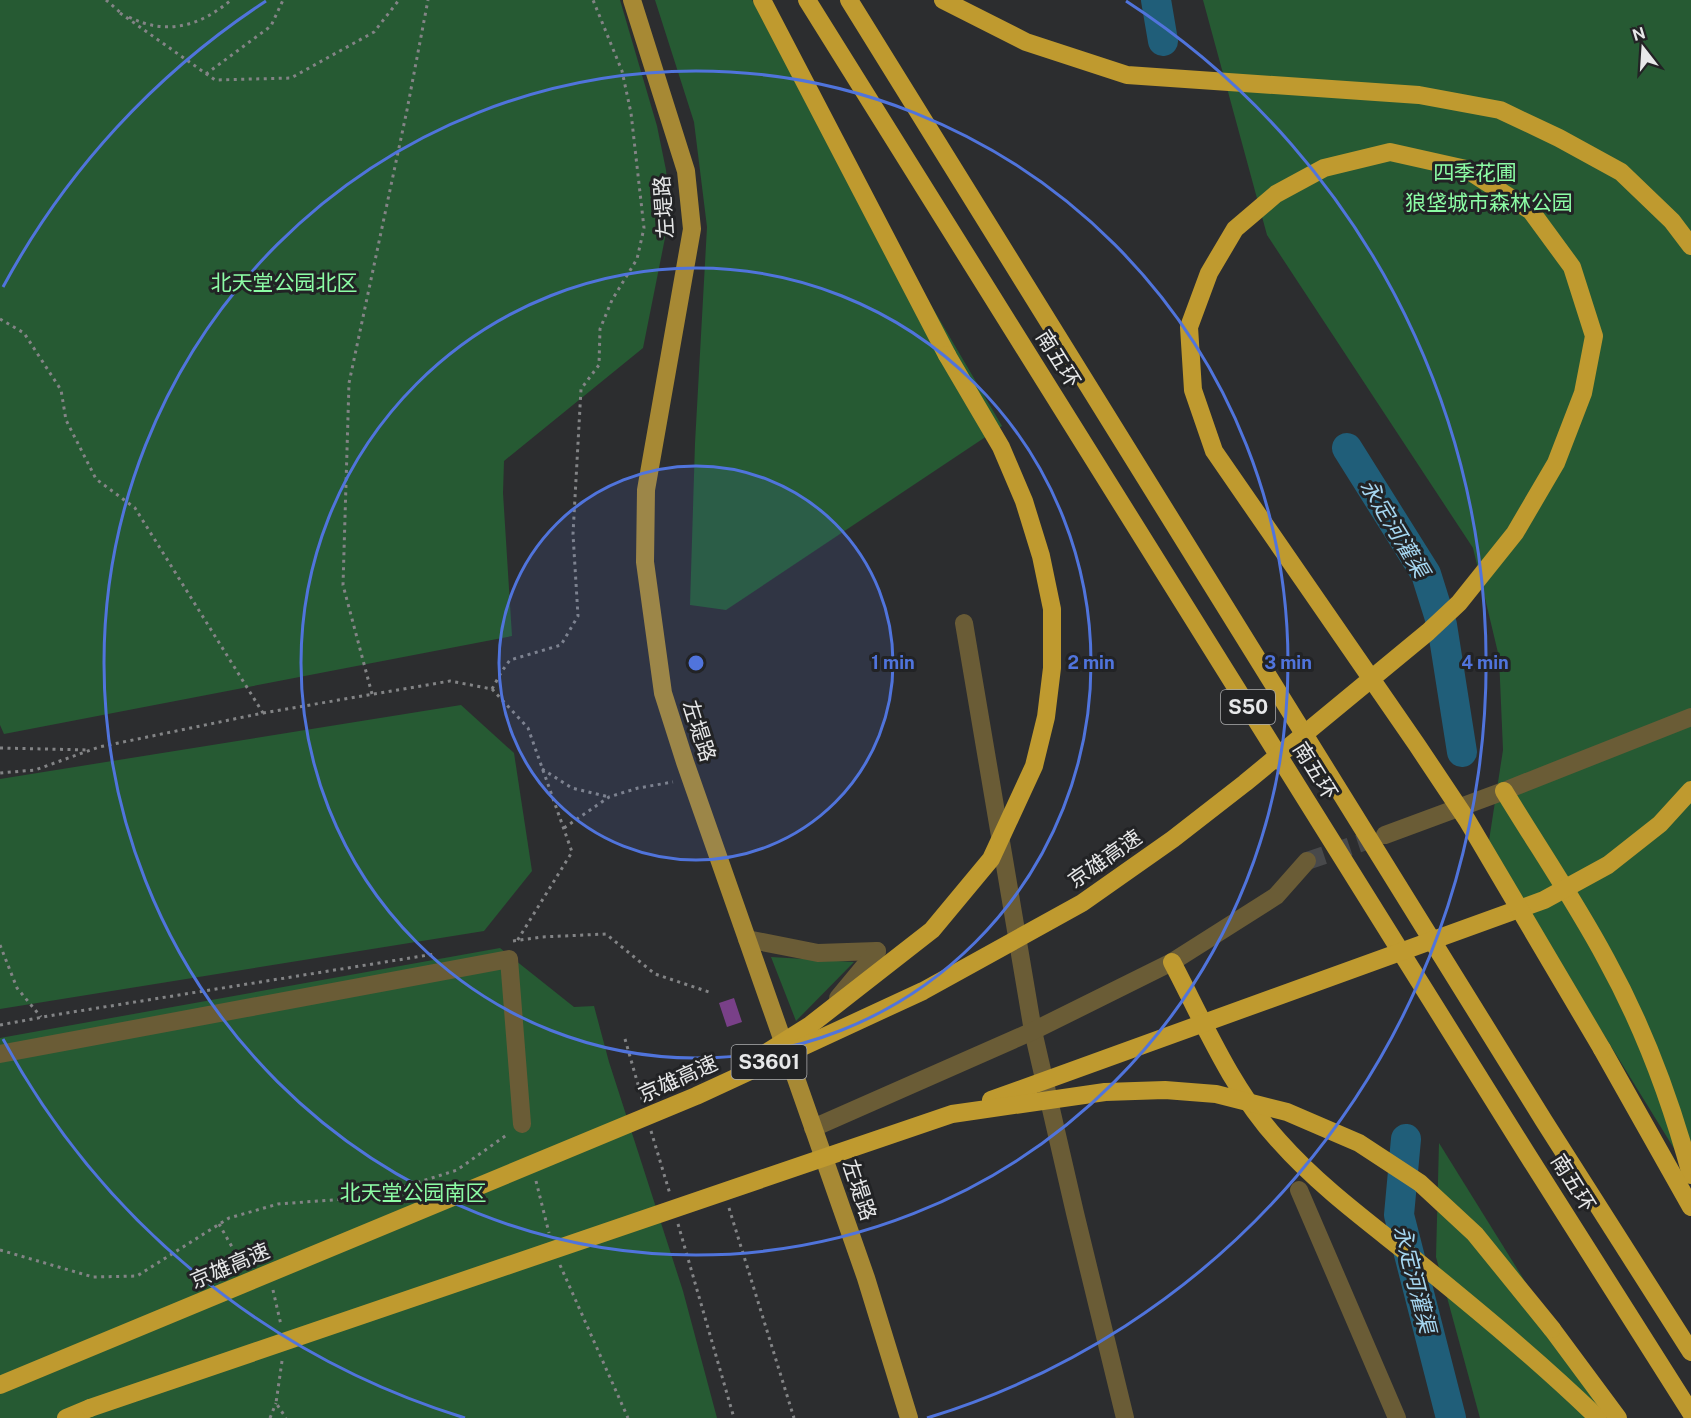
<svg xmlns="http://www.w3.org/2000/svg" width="1691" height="1418" viewBox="0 0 1691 1418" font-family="'Public Sans','Noto Sans SC',sans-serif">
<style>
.green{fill:#265a33}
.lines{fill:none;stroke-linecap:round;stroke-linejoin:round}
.river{stroke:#205e79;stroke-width:30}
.building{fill:#794088}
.minor-tunnel{stroke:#48494b;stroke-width:18;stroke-dasharray:18 9;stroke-linecap:butt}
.path{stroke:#838486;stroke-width:3;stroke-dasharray:3 4.5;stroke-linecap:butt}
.minor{stroke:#6a5c36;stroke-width:18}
.major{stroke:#a78934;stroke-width:18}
.highway{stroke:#bf9a2f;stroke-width:18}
.highway-bridge{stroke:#bf9a2f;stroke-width:18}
.ring{fill:none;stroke:#5074dc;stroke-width:3}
.labels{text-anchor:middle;stroke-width:6;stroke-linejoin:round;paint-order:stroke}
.shield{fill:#222325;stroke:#acadae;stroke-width:1.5}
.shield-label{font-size:20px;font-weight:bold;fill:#e7e8e9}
.park-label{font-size:21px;fill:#8cfca5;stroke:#222325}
.street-label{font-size:21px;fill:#e7e8e9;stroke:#222325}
.water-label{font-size:22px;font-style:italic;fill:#a5d6f0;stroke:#222325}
.centre{fill:#5074dc;stroke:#222325;stroke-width:3}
.ring-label{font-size:18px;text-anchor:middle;font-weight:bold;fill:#5074dc;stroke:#222325;stroke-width:6;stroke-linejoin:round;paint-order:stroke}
</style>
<rect width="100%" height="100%" fill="#2c2d2f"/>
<g class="green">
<polygon points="0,0 620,0 657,126 666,170 670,213 643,348 504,461 503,493 512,636 4,734 0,725"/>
<polygon points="655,0 752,0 1002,426 726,610 690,605 695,443 707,227 694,122"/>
<polygon points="1203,0 1691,0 1691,1176 1488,847 1503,750 1499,657 1473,548 1267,235"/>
<polygon points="461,705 514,753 532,871 484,931 0,1009 0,779"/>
<polygon points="500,948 574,1007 594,1006 609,1062 683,1291 717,1418 0,1418 0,1038"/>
<polygon points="771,957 854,962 796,1021"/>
<polygon points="1439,1143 1610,1418 1480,1418 1436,1257"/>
</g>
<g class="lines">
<g class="river">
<polyline points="1156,0 1163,41"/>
<polyline points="1347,448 1426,574 1442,625 1462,752"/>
<polyline points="1406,1139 1399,1215 1451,1418"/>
</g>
</g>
<polygon class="building" points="734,998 742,1022 727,1027 719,1003"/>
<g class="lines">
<polyline class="minor-tunnel" points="1307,861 1384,835"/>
<g class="path">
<polyline points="106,0 121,13"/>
<polyline points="120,13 215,80 291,78 374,32 399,0"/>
<path d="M129,17C167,36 200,26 231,0"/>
<polyline points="206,74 271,26 283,0"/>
<polyline points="0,319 24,333 61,390 66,420 96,479 135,508 263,713 99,747 35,770 0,773"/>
<polyline points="492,689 502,671 510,660 561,645 578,616 573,534 581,389 599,365 600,329 612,300 637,259 644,228 631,113 622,71 593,0"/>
<polyline points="372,694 343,585 349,383 407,110 428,0"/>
<polyline points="263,713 450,681 492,689 528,728 572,852 517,941"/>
<polyline points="0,748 88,750"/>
<polyline points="542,769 572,788 609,797"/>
<polyline points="564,828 609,797 638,788 673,782"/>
<polyline points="513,941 542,937 606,934 655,974 712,993"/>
<polyline points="0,945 17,988 41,1017"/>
<polyline points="0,1025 54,1015 435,954"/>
<polyline points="625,1039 643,1102"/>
<polyline points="651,1131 670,1194"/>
<polyline points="536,1181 549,1233"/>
<polyline points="729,1208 794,1418"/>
<polyline points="219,1224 240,1261 245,1266"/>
<polyline points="678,1224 734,1418"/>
<polyline points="0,1250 93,1277 137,1276 229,1218 278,1204 372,1197 457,1170 508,1134"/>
<polyline points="560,1265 628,1418"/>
<polyline points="273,1290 281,1325"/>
<polyline points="282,1361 276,1403 286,1418"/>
<polyline points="270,1418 276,1403"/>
</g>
<g class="minor">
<polyline points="964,623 1033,1031 1075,1213 1125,1418"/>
<polyline points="1385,835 1504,791 1691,717"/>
<polyline points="747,939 818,953 877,951"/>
<polyline points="838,998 877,951"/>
<polyline points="0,1054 509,959 522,1124"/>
<polyline points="813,1128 1033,1031 1172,962 1276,896 1307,861"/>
<polyline points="1299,1190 1397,1418"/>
</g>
<polyline class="major" points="632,0 686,171 692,229 646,490 645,562 663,693 685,762 866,1278 909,1418"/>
<g class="highway">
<polyline points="762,0 947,355"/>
<polyline points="807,0 1527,1154 1691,1413"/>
<polyline points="849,0 1544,1121 1691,1352"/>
<polyline points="943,0 1026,42 1127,75 1419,95 1500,110 1559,138 1621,172 1672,221 1691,246"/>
<path d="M1504,791C1538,847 1575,901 1606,959C1643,1026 1671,1101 1691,1175"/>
<path d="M1172,962C1204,1023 1232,1090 1279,1141C1318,1185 1367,1221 1412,1257C1476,1309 1539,1361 1598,1418"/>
<polyline points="1602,1049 1691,1207"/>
<polyline points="1552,1329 1618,1418"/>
<polyline points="66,1418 90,1408"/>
</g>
<g class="highway-bridge">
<polyline points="761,1056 809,1026 932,930 991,859 1034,766 1046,717 1052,668 1052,609 1041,556 1024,501 1001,447 947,355"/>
<polyline points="991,1100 1544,900 1608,865 1660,824 1691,790"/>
<polyline points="0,1385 696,1096 923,991 1082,903 1173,839 1245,783 1428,632 1459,603 1515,533 1556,463 1583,393 1594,336 1572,267 1531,211 1466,169 1390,152 1324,168 1276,194 1235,229 1209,273 1189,327 1193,390 1214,451 1310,590 1417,745 1467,820 1602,1049"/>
<polyline points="90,1408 952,1114 1105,1092 1165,1090 1216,1094 1287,1112 1359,1143 1420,1183 1475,1234 1552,1329"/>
</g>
</g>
<circle cx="696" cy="663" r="197" fill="#5074dc" fill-opacity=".12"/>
<g class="ring">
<circle cx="696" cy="663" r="197"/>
<circle cx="696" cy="663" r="395"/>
<circle cx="696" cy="663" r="592"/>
<path d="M465 1418A789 789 0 0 1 3 1039M3 287A789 789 0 0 1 266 1M1126 1A789 789 0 0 1 927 1418"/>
</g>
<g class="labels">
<g class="shield">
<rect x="1221" y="690" width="54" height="34" rx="4.5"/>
<rect x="731.5" y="1045" width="75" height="34" rx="4.5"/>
</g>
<g class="shield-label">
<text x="1248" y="714">S50</text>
<text x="769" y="1069">S3601</text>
</g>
<g class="park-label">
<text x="1475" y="180">四季花圃</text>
<text x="1489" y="210">狼垡城市森林公园</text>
<text x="284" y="290">北天堂公园北区</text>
<text x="413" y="1200">北天堂公园南区</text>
</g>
<g class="street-label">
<text transform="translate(664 207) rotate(-94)" y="7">左堤路</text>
<text transform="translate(1058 359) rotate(58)" y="7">南五环</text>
<text transform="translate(699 731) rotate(72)" y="7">左堤路</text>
<text transform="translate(1315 771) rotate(58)" y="7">南五环</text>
<text transform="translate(1105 859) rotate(-35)" y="7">京雄高速</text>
<text transform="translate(678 1079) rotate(-24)" y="7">京雄高速</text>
<text transform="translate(1573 1183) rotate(58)" y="7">南五环</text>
<text transform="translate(859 1190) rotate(71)" y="7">左堤路</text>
<text transform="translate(230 1266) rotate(-23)" y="7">京雄高速</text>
</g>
<g class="water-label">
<text transform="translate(1395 528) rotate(59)" y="8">永定河灌渠</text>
<text transform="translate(1415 1279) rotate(76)" y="8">永定河灌渠</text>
</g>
</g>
<circle cx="696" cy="663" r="9" class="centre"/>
<g class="ring-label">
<text x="893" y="669">1 min</text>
<text x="1091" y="669">2 min</text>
<text x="1288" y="669">3 min</text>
<text x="1485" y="669">4 min</text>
</g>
<g transform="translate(1643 48) rotate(343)" stroke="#222325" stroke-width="4.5" paint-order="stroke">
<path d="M0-4.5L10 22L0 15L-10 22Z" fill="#e7e8e9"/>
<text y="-9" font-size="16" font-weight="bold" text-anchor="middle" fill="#e7e8e9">N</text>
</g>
</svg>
